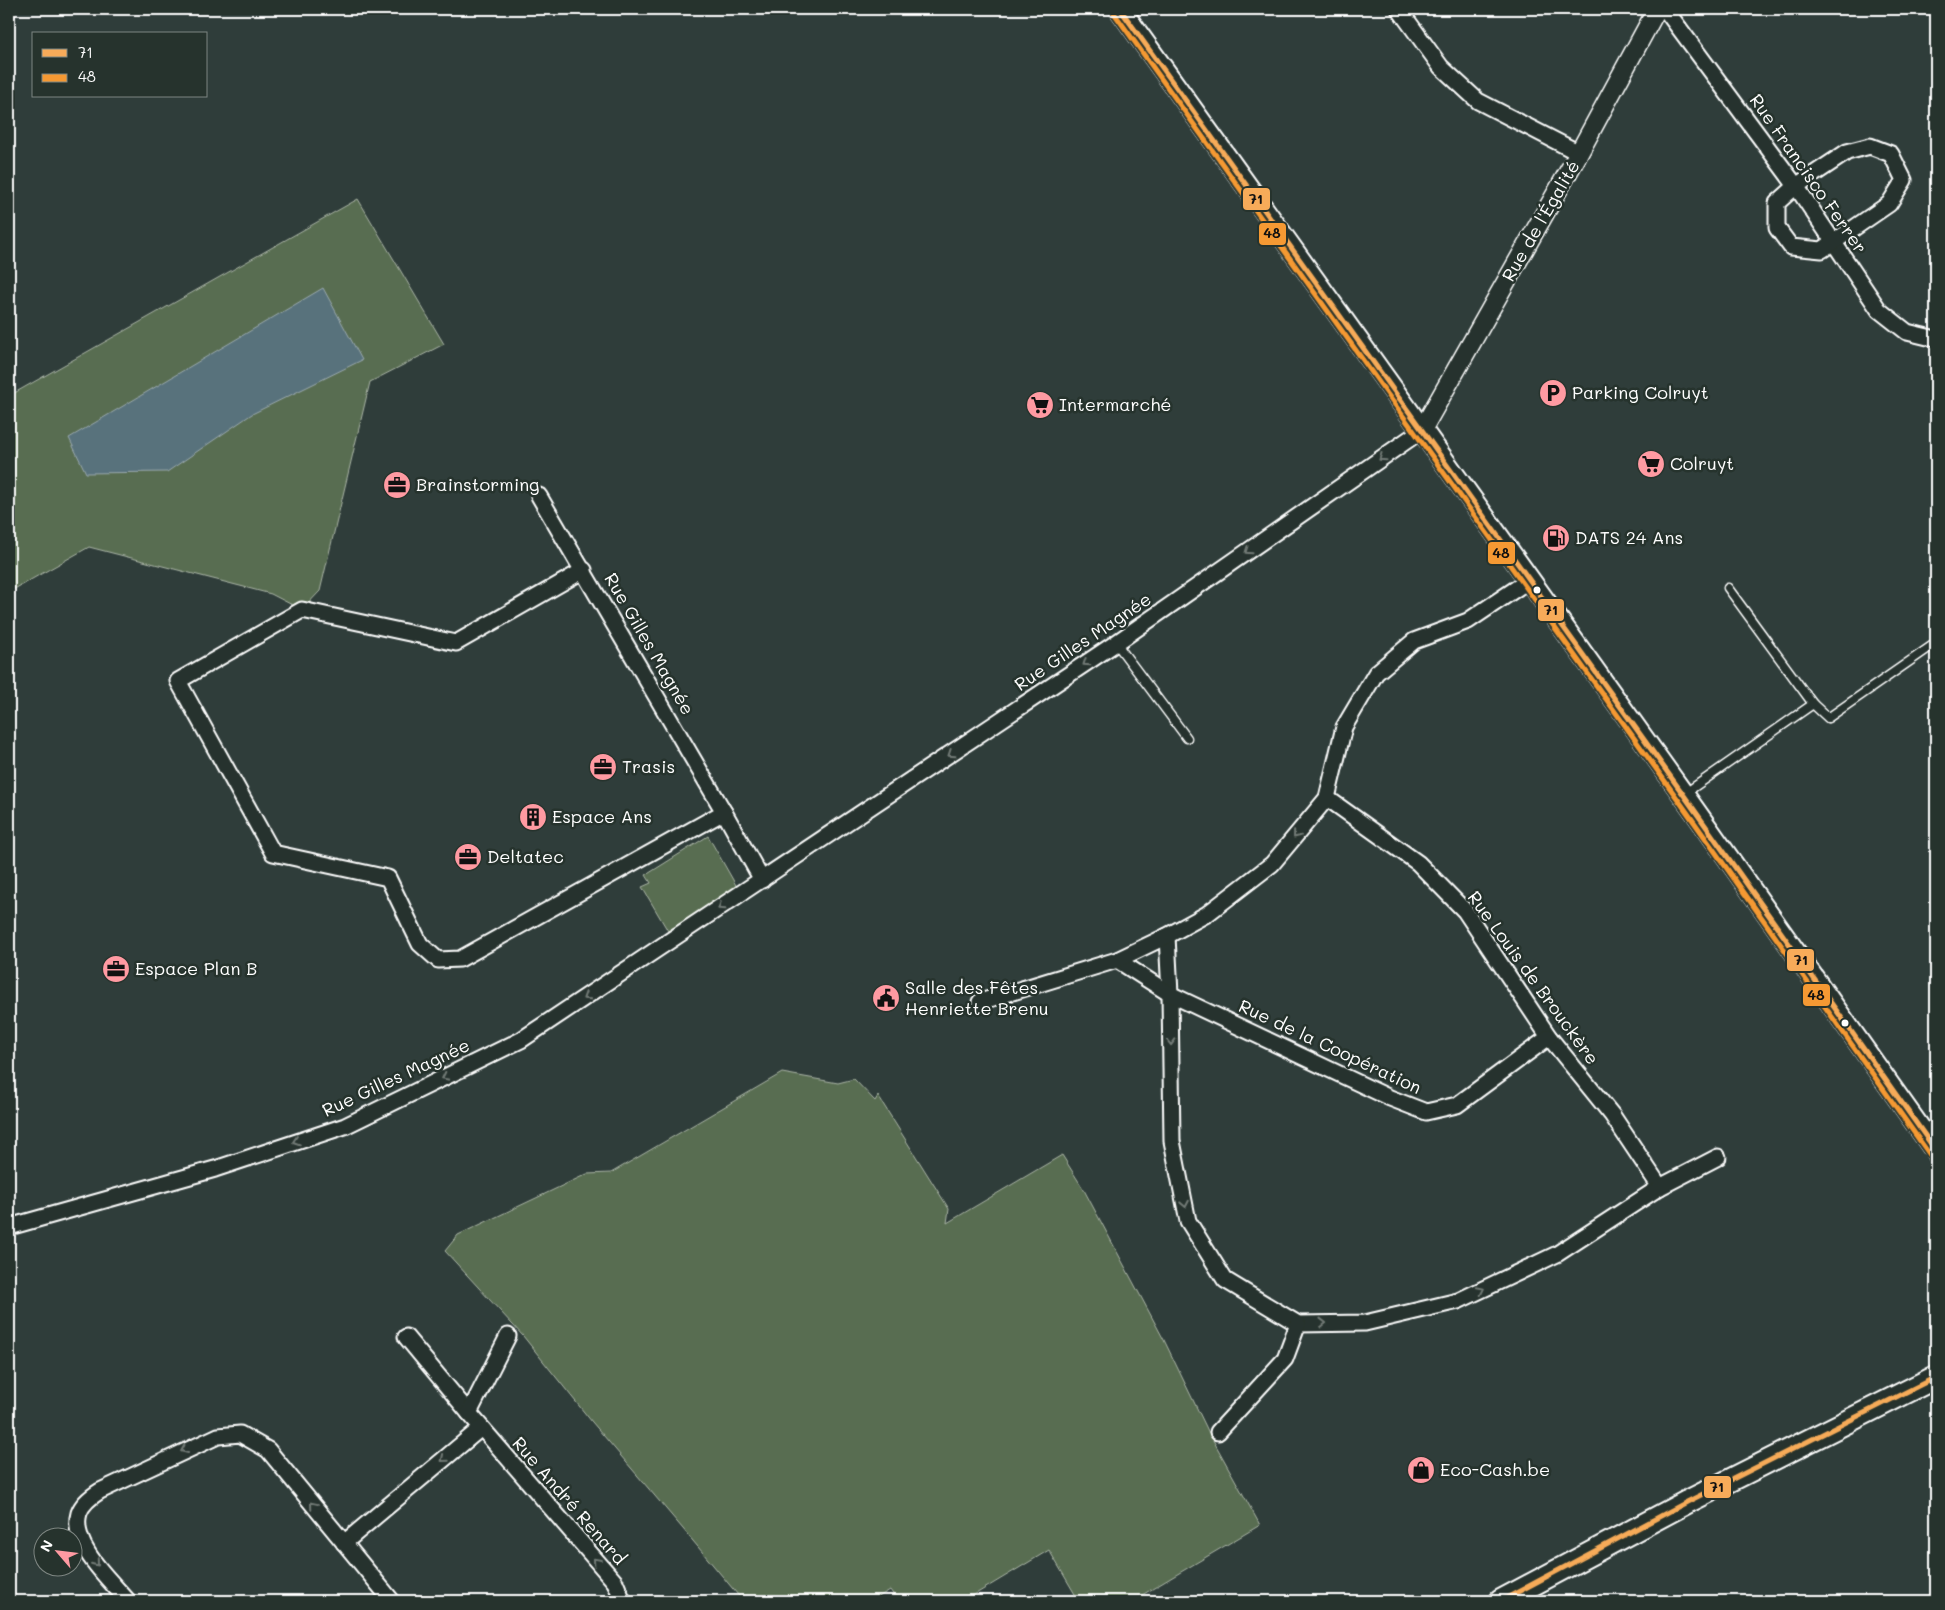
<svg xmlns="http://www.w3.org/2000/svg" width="1945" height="1610" viewBox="0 0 1945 1610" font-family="Mali,sans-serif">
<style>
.green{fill:#586d51;stroke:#acb6a8}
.water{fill:#59727b;stroke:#9baab0}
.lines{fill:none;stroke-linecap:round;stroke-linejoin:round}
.service-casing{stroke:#fff;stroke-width:11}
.minor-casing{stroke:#fff;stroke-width:19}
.tertiary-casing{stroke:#fff;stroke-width:21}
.secondary-casing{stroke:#fff;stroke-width:24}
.primary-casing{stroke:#fff;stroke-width:26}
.service{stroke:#26332d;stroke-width:8}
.minor{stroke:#26332d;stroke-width:15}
.tertiary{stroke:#26332d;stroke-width:18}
.secondary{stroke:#26332d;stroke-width:20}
.primary{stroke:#26332d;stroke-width:22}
.bus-1-casing{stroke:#26332d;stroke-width:9}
.bus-2-casing{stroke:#26332d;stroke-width:9}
.bus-1{stroke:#f7ab59;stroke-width:5}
.bus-2{stroke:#f59933;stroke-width:5}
.oneway{stroke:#727a76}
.bus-dot{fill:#fff;stroke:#26332d;stroke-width:2}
.labels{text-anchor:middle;stroke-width:5;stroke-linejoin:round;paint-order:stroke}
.street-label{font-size:18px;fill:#fff;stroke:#26332d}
.poi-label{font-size:18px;fill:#fff;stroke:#26332d;text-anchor:start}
.line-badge{stroke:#26332d;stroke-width:2}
.pale-badge-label{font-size:14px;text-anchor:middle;font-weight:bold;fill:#111}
</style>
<rect width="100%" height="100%" fill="#2f3d3a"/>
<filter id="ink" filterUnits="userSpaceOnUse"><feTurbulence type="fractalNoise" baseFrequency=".02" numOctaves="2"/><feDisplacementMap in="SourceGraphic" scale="10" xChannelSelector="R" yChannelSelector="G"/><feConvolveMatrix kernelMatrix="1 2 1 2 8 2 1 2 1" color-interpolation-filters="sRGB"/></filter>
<g filter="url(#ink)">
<g class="green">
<polygon points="358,199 444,344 370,382 320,591 302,610 271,594 89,547 9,592 9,396"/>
<polygon points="708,836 737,887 668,931 642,887 651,883 646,875"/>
<polygon points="782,1073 838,1083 854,1079 875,1101 878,1096 949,1209 947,1223 1062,1155 1084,1190 1164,1340 1208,1431 1260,1525 1132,1601 1079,1601 1049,1550 964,1601 898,1601 890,1590 872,1601 743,1601 683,1529 592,1422 523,1336 445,1251 458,1235 587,1174 611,1173"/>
</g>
<polygon class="water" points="323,288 362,360 252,414 167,472 86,473 69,438"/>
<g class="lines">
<g class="service-casing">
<g id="service">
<polyline points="1728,588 1813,704"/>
<polyline points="1116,643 1187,738"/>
<polyline points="1684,794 1813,704 1828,718 1933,645 1936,644"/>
</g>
</g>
<g class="minor-casing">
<g id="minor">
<polyline points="1399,9 1441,67 1478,101 1579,153"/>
<polyline points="1665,9 1796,186 1879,310 1907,332 1936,339"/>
<polygon points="1870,146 1891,154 1904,180 1889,204 1822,250 1791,247 1777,228 1777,203 1796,186 1847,152"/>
<polyline points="539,496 724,812 762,880"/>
<polyline points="584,570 456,643 302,610 178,681 273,853 388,878 420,944 438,960 460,959 724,812"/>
<polyline points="1167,936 1170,994 1172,1141 1188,1221 1225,1280 1298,1324 1365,1323 1458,1301 1557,1254 1660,1187 1612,1115 1549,1037 1465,911 1418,863 1327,798"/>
<polyline points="1117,960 1170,994 1390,1098 1426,1112 1457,1105 1549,1037"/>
<polyline points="980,1002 1117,960 1167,936 1207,914 1272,864 1327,798 1344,727 1376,673 1414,641 1468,621 1529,580"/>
<polyline points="1660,1187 1718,1157"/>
<polyline points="9,1227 215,1169 345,1126 521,1040 1116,643 1422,430"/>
<polyline points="406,1337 469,1413 615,1582 623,1601"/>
<polyline points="469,1413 508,1336"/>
<polyline points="1218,1432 1285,1359 1298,1324"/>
<polyline points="344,1543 481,1428"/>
<path d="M128,1601C109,1579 70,1545 79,1513C82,1504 92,1496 100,1491L218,1436L240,1434L268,1450L392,1601"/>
</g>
</g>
<g class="tertiary-casing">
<polyline id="tertiary" points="1422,430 1579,153 1657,9"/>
</g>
<g class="secondary-casing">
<polyline id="secondary" points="1120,9 1683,794 1936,1151"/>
</g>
<g class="primary-casing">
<polyline id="primary" points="1501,1601 1687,1502 1936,1377"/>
</g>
<use href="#service" class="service"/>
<use href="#minor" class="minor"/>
<use href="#tertiary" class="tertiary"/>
<use href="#secondary" class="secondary"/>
<use href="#primary" class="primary"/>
<g class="bus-1-casing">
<g id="bus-1">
<polyline points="1120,9 1683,794 1936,1151"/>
<polyline points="1501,1601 1687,1502 1936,1377"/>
</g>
</g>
<g class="bus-2-casing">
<polyline id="bus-2" points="1114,13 1677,798 1930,1155"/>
</g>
<use href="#bus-1" class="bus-1"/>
<use href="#bus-2" class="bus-2"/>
</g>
<defs><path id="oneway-chevron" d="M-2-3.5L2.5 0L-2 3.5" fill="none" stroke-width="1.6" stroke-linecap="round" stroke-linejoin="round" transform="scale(1.25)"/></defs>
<g class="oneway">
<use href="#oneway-chevron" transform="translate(1382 458) rotate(145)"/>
<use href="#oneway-chevron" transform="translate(1248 551) rotate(145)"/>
<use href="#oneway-chevron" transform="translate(1086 663) rotate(146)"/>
<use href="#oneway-chevron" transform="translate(951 754) rotate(146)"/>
<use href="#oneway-chevron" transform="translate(1296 835) rotate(129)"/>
<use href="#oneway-chevron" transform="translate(721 907) rotate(147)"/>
<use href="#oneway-chevron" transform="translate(586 997) rotate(147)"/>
<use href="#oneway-chevron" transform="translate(1171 1042) rotate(89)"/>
<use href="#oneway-chevron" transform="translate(445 1077) rotate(154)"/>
<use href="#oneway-chevron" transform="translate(296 1141) rotate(161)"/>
<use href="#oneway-chevron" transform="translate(1185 1204) rotate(79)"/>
<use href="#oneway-chevron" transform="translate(1481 1290) rotate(-26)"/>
<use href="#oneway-chevron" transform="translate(1323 1323) rotate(-1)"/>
<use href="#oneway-chevron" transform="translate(184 1450) rotate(156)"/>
<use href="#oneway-chevron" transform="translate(444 1459) rotate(140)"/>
<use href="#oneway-chevron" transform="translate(313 1505) rotate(-130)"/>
<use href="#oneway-chevron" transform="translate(596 1561) rotate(-131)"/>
<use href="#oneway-chevron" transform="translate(96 1563) rotate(51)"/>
</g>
</g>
<defs>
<g id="parking-disc" transform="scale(1.4375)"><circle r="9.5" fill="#ff9aa2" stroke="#26332d"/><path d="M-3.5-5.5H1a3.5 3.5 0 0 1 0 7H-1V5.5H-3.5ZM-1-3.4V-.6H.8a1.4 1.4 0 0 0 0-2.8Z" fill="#111"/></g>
<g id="supermarket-disc" transform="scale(1.4375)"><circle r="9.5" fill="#ff9aa2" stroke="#26332d"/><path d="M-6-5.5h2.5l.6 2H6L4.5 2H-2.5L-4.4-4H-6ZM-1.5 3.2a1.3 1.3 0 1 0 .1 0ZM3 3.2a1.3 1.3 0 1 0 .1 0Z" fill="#111"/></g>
<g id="office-disc" transform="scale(1.4375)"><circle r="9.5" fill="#ff9aa2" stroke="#26332d"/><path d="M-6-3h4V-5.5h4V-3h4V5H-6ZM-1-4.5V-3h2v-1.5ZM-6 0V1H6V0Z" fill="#111"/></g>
<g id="fuel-disc" transform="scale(1.4375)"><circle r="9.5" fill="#ff9aa2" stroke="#26332d"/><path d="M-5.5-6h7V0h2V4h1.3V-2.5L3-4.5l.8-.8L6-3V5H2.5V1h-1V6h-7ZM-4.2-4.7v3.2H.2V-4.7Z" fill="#111"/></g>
<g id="building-disc" transform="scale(1.4375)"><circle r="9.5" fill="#ff9aa2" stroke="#26332d"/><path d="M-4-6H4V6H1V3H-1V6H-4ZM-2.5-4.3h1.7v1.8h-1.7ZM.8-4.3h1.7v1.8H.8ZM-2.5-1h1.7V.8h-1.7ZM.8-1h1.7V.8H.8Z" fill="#111"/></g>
<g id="civic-disc" transform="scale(1.4375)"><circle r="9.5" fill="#ff9aa2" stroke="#26332d"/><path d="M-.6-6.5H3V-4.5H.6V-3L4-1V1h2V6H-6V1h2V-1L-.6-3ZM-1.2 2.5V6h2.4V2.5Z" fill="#111"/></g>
<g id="shop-disc" transform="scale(1.4375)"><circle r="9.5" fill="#ff9aa2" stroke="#26332d"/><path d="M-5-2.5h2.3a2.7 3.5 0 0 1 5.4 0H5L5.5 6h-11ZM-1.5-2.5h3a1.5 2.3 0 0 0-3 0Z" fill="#111"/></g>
</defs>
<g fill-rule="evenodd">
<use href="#parking-disc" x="1553" y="393"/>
<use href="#supermarket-disc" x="1040" y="405"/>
<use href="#supermarket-disc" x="1651" y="464"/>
<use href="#office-disc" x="397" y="485"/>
<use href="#fuel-disc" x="1556" y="538"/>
<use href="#office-disc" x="603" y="767"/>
<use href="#building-disc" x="533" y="817"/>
<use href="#office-disc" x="468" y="857"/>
<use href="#office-disc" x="116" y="969"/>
<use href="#civic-disc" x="886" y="998"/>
<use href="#shop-disc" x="1421" y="1470"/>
</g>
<g class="bus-dot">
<circle cx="1537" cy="590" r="4.5"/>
<circle cx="1845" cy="1023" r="4.5"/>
</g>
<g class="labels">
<g class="street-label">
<text transform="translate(1808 174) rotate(55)" y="6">Rue Francisco Ferrer</text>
<text transform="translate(1541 221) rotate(-60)" y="6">Rue de l'Égalité</text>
<text transform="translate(1083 642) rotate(-34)" y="6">Rue Gilles Magnée</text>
<text transform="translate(649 644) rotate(60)" y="6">Rue Gilles Magnée</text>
<text transform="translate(1533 978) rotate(54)" y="6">Rue Louis de Brouckère</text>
<text transform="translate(1330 1047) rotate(25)" y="6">Rue de la Coopération</text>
<text transform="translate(396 1078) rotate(-25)" y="6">Rue Gilles Magnée</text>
<text transform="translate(569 1501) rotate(49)" y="6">Rue André Renard</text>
</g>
<g class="poi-label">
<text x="1572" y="399">Parking Colruyt</text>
<text x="1059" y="411">Intermarché</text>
<text x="1670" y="470">Colruyt</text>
<text x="416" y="491">Brainstorming</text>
<text x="1575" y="544">DATS 24 Ans</text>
<text x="622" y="773">Trasis</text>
<text x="552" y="823">Espace Ans</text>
<text x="487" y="863">Deltatec</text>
<text x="135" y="975">Espace Plan B</text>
<text x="905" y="994">Salle des Fêtes<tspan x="905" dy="21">Henriette Brenu</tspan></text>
<text x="1440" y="1476">Eco-Cash.be</text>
</g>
</g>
<g class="line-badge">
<rect x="1242" y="187" width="29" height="24" rx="5" fill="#f7ab59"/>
<rect x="1258" y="222" width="29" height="24" rx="5" fill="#f59933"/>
<rect x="1487" y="541" width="29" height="24" rx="5" fill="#f59933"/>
<rect x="1537" y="598" width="28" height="24" rx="5" fill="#f7ab59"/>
<rect x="1786" y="948" width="29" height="24" rx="5" fill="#f7ab59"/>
<rect x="1802" y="983" width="29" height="24" rx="5" fill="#f59933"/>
<rect x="1703" y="1475" width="29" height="24" rx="5" fill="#f7ab59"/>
</g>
<g class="pale-badge-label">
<text x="1256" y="204">71</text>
<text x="1272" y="238">48</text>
<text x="1501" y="558">48</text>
<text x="1551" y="615">71</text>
<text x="1801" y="965">71</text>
<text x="1816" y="1000">48</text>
<text x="1717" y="1492">71</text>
</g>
<rect width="1945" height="1610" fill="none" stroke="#26332d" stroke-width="30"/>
<rect x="15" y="15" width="1915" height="1580" fill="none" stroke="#fff" stroke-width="2" filter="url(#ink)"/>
<rect x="32" y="32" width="175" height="65" fill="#26332d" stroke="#7d8581"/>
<rect x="42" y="49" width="25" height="8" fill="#f7ab59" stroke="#7d8581"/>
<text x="78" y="58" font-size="15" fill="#ffffff">71</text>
<rect x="42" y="74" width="25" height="8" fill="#f59933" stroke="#7d8581"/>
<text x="78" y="82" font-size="15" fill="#ffffff">48</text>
<g transform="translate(58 1552) rotate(298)"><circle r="24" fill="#26332d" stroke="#7d8581"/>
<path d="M0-4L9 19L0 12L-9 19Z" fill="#ff9aa2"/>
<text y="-8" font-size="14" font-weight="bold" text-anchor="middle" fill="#ffffff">N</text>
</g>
</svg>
